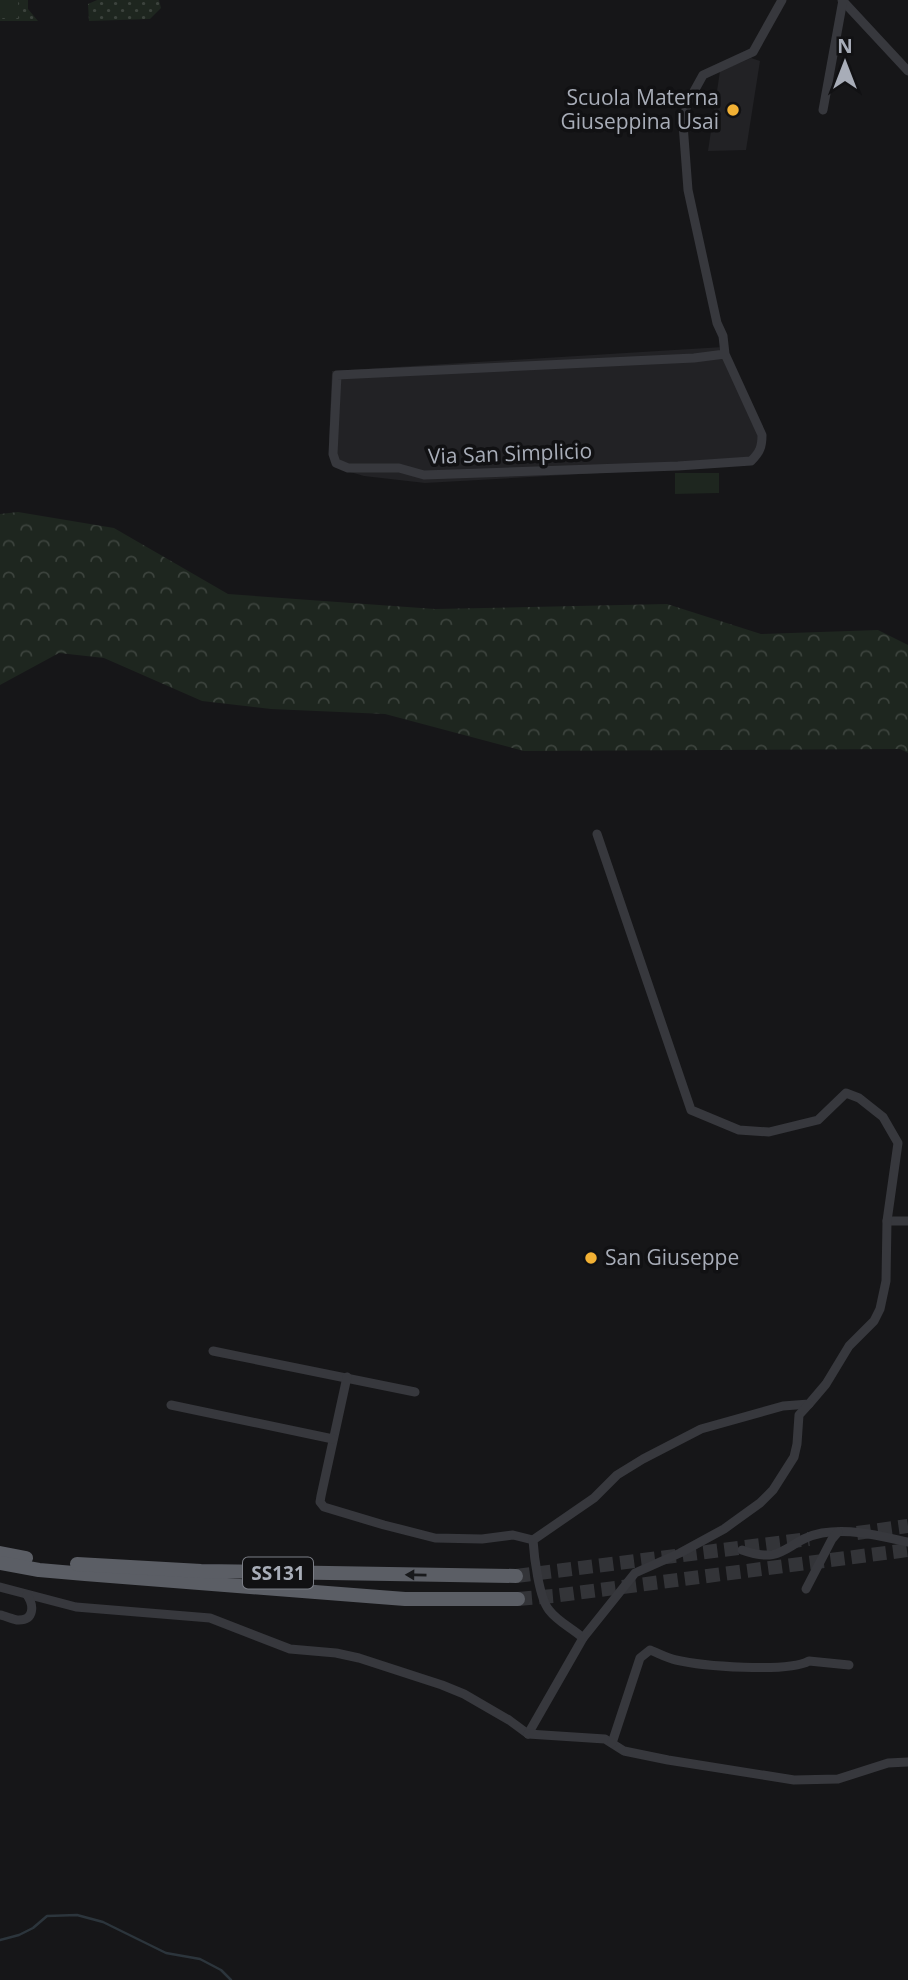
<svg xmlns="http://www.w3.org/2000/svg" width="908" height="1980" viewBox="0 0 908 1980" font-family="'Open Sans',sans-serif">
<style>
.built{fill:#222225}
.grass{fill:url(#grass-dots)}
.forest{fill:url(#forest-crowns)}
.garden{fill:#1e261f}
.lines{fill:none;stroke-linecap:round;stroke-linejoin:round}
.stream{stroke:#2c353c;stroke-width:2.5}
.trunk-tunnel{stroke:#333438;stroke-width:14;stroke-dasharray:14 7;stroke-linecap:butt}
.minor{stroke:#37383d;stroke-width:9}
.trunk{stroke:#5b5e65;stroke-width:14}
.oneway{fill:#18191b}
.poi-dot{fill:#f2b134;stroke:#111113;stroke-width:2.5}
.labels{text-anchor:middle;stroke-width:7;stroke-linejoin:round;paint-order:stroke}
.shield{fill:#111113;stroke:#7b7e86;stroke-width:2}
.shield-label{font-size:19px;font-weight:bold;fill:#a8adb8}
.poi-label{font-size:21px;fill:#a8adb8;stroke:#111113;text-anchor:end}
.street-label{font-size:21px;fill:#a8adb8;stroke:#111113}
</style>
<defs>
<pattern id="grass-dots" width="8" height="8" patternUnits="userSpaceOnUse" patternTransform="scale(1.75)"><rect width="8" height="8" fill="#1e261f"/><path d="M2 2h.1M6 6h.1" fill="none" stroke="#3c433d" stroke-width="1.8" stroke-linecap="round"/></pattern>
<pattern id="forest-crowns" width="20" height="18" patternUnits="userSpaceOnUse" patternTransform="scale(1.75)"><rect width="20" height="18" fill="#1e261f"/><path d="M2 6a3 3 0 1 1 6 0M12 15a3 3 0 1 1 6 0" fill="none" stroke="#3c433d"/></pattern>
</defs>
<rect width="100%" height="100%" fill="#161618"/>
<g class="built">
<polygon points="751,58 760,61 746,150 708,151 720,71"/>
<polygon points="723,347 764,446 741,465 425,483 364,476 340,469 329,440 332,371"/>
</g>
<g class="grass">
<polygon points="0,0 28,0 28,9 38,21 0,21"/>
<polygon points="97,0 159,0 161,8 150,19 89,21 88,4"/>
</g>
<polygon class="forest" points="18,512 114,528 228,594 435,609 667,604 761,634 878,630 908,645 908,753 900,749 524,751 385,714 271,709 202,701 104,658 59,653 0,685 0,514"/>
<g class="garden">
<rect x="0" y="0" width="18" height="18"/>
<polygon points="675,473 719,473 719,493 675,494"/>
</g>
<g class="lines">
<polyline class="stream" points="0,1940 19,1935 33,1928 47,1916 77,1915 103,1922 166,1953 200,1959 221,1970 231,1980"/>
<g class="trunk-tunnel">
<polyline points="857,1533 908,1526"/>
<polyline points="516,1576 809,1539"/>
<polyline points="518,1599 553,1596 908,1550"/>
</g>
<g class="minor">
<polyline points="842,0 908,71"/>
<polyline points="823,110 843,0"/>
<path d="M725,354L694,358L337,375L333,454L336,463L348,468H399L424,475L678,466L751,461C760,452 762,447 762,435L725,354L723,336L717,323L688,190L683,124L687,104L703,75L753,52L782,0"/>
<polyline points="887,1221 908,1221"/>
<polyline points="213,1351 415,1392"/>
<polyline points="347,1377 321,1496 320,1502 324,1507 384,1525 435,1538 482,1539 513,1535 533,1540"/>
<polyline points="171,1405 333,1439"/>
<path d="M742,1550C786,1566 785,1540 822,1533C851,1528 880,1536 908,1542"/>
<polyline points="0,1587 76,1607 210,1618 290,1649 336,1653 359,1658 442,1685 464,1694 509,1720 528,1734"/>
<polyline points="806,1589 832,1539 838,1532"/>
<path d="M0,1615C5,1616 12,1619 17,1620C35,1621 34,1605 27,1595"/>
<path d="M583,1638C572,1628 558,1622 549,1610C539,1598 534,1556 533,1540L594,1498L617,1475L643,1459L701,1429L783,1406L809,1404L826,1384L849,1346L874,1321L880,1309L886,1281L887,1221L898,1143L883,1117L859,1098L846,1093L818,1120L769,1132L739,1130L691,1110L597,834"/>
<polyline points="528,1734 583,1638 635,1573 680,1553 724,1529 760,1503 773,1490 794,1457 797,1444 799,1415 809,1404"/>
<polyline points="528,1734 605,1739 624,1751 668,1760 794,1780 838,1779 888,1763 908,1762"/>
<path d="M612,1743L640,1658L650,1650C658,1653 667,1658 676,1660C701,1666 787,1673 809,1661L849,1665"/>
</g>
<g class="trunk">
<polyline points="0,1553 26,1558"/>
<polyline points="0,1563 39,1570 85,1574 405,1599 518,1599"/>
<polyline points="77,1564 201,1571 516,1576"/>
</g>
</g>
<defs><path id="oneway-solid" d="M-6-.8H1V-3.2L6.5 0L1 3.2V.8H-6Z" transform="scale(1.75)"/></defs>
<use class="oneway" href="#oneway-solid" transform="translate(416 1575) rotate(-179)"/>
<g class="poi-dot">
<circle cx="733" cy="110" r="7"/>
<circle cx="591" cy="1258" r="7"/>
</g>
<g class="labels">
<rect class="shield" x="243" y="1557.5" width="70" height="31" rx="5"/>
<g class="shield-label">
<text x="278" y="1580">SS131</text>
</g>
<g class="poi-label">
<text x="719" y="105">Scuola Materna<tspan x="719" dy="24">Giuseppina Usai</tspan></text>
<text x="605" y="1265" text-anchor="start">San Giuseppe</text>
</g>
<g class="street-label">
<text transform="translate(510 454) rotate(-2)" y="7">Via San Simplicio</text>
</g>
</g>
<g transform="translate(845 63)" stroke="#111113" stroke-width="5" paint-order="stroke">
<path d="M0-5L12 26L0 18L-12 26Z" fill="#a8adb8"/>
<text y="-10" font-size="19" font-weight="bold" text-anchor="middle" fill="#a8adb8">N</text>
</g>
</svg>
